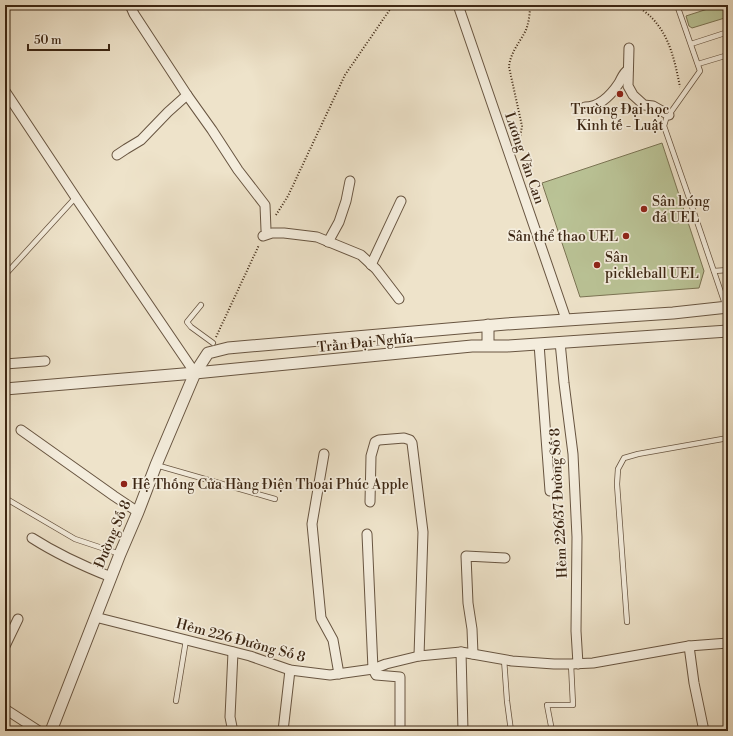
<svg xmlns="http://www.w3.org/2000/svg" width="733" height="736" viewBox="0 0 733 736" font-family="'Libre Bodoni',serif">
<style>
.green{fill:#bac396;stroke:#7b7454}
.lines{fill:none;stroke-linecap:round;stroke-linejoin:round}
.service-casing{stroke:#685541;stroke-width:6}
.minor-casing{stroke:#685541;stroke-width:11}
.tertiary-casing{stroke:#685541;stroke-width:13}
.path{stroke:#3c2613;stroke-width:2;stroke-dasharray:1 2;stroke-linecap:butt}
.service{stroke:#f4eddd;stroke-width:4.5}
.minor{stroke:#f4eddd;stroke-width:9}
.tertiary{stroke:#f4eddd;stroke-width:11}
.poi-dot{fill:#8f2418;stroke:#f4eddd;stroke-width:1.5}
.labels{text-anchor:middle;stroke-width:3.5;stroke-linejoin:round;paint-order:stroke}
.poi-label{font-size:14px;fill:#3c2613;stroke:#f4eddd;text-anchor:start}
.street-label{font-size:14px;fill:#3c2613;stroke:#f4eddd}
</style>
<rect width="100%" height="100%" fill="#eee3ca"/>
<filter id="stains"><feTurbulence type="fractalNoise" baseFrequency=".005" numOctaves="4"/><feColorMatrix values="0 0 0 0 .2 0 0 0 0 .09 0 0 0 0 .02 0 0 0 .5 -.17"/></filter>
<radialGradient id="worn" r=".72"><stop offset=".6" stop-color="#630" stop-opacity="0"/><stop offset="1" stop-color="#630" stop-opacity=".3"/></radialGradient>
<g class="green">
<polygon points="720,5 728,5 728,17 692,28 689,26 686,16 689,15"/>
<polygon points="662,143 704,271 699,288 580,297 542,183"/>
</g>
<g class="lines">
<g class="service-casing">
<g id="service">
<polyline points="677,5 700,71 666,119 664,126 687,192 726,307 728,318"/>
<polyline points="691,44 728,32"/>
<polyline points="698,64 728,55"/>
<polyline points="714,271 728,270"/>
<polyline points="5,275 76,197"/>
<polyline points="201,305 187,322 191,327 213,343"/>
<polyline points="156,465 275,499"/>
<polyline points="5,498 75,539 120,554"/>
<polyline points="627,622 617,484 618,469 624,458 638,454 728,438"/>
<polyline points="504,659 507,701 511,731"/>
<polyline points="176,701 186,640"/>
<polyline points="552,731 547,705 573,705 571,664"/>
</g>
</g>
<g class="minor-casing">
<g id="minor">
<polyline points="130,5 134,14 187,95 212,130 238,170 265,205 266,230"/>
<polyline points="458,5 566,319"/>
<polyline points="629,48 628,86 633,95 644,105 653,106 669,115"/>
<polyline points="5,91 78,201 195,373"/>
<path d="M585,107C600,107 611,95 619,83C622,78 623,73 628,70"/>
<polyline points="117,155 126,149 141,140 168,112 187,95"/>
<polyline points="263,236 272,233 284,233 317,237 361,255 376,269 399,299"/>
<polyline points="328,242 339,222 346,201 350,181"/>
<polyline points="371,265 401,201"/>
<polyline points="560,342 564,383 573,454 577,537 576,631 578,664"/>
<polyline points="539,344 550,491"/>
<polyline points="5,364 45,361"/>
<polyline points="21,430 114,496 138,512"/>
<polyline points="324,454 312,524 321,618 333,640 339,674"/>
<polyline points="370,502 371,456 375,442 379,440 404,438 410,440 412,443 423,532 419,656"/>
<polyline points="367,534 373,669 376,675 400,677 400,731"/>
<path d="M32,538C57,554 83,566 111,577"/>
<polyline points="95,617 250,656 290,670 330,675 373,669 386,664 419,656 461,652 512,661 554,664 571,664 593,663 689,646 728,643"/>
<polyline points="5,646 18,619"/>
<polyline points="689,646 694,683 704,731"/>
<polyline points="461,652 463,731"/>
<polyline points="473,654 472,629 468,603 466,556 505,558"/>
<polyline points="5,709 39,731"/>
<polyline points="231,731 232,727 230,717 233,652"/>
<polyline points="283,731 290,670"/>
</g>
</g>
<g class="tertiary-casing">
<g id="tertiary">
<polyline points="488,325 488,345"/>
<polyline points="5,389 195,373 472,346 507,346 728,331"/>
<polyline points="51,731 120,554 138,512 156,465 195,373 208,353 228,348 506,324 673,313 728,307"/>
</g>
</g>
<g class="path">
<path d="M636,5C641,9 647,13 651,17C670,36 675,62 680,87"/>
<path d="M517,147L520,138L522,126L509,67C510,53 520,42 526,30C529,22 530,13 530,5"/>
<polyline points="276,215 288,196 345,75 393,5"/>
<polyline points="216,337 259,245"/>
</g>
<use href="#service" class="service"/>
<use href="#minor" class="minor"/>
<use href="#tertiary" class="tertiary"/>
</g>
<g class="poi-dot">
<circle cx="620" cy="94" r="4"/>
<circle cx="644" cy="209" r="4"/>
<circle cx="626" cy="236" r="4"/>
<circle cx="597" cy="265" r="4"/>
<circle cx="124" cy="484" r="4"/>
</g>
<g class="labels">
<g class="poi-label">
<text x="620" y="114" text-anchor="middle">Trường Đại học<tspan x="620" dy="16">Kinh tế - Luật</tspan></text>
<text x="652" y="206">Sân bóng<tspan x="652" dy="16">đá UEL</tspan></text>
<text x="618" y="241" text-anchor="end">Sân thể thao UEL</text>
<text x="605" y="262">Sân<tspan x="605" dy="16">pickleball UEL</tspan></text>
<text x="132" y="489">Hệ Thống Cửa Hàng Điện Thoại Phúc Apple</text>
</g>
<g class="street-label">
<text transform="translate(525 158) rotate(71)" y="5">Lương Văn Can</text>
<text transform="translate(365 342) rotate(-6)" y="5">Trần Đại Nghĩa</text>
<text transform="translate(558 503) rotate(-93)" y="5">Hẻm 226/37 Đường Số 8</text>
<text transform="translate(112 534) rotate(-67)" y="5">Đường Số 8</text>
<text transform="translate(241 640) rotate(15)" y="5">Hẻm 226 Đường Số 8</text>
</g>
</g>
<rect width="733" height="736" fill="none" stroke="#eee3ca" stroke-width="20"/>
<rect x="6" y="6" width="721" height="724" fill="none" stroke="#3c2613" stroke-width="2"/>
<rect x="10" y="10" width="713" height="716" fill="none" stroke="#3c2613"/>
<path d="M28 44v6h81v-6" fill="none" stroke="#3c2613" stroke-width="2"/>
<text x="34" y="44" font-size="12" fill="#3c2613" stroke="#f4eddd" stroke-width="3" paint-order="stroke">50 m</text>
<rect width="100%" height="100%" filter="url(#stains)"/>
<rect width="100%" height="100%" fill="url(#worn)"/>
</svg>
